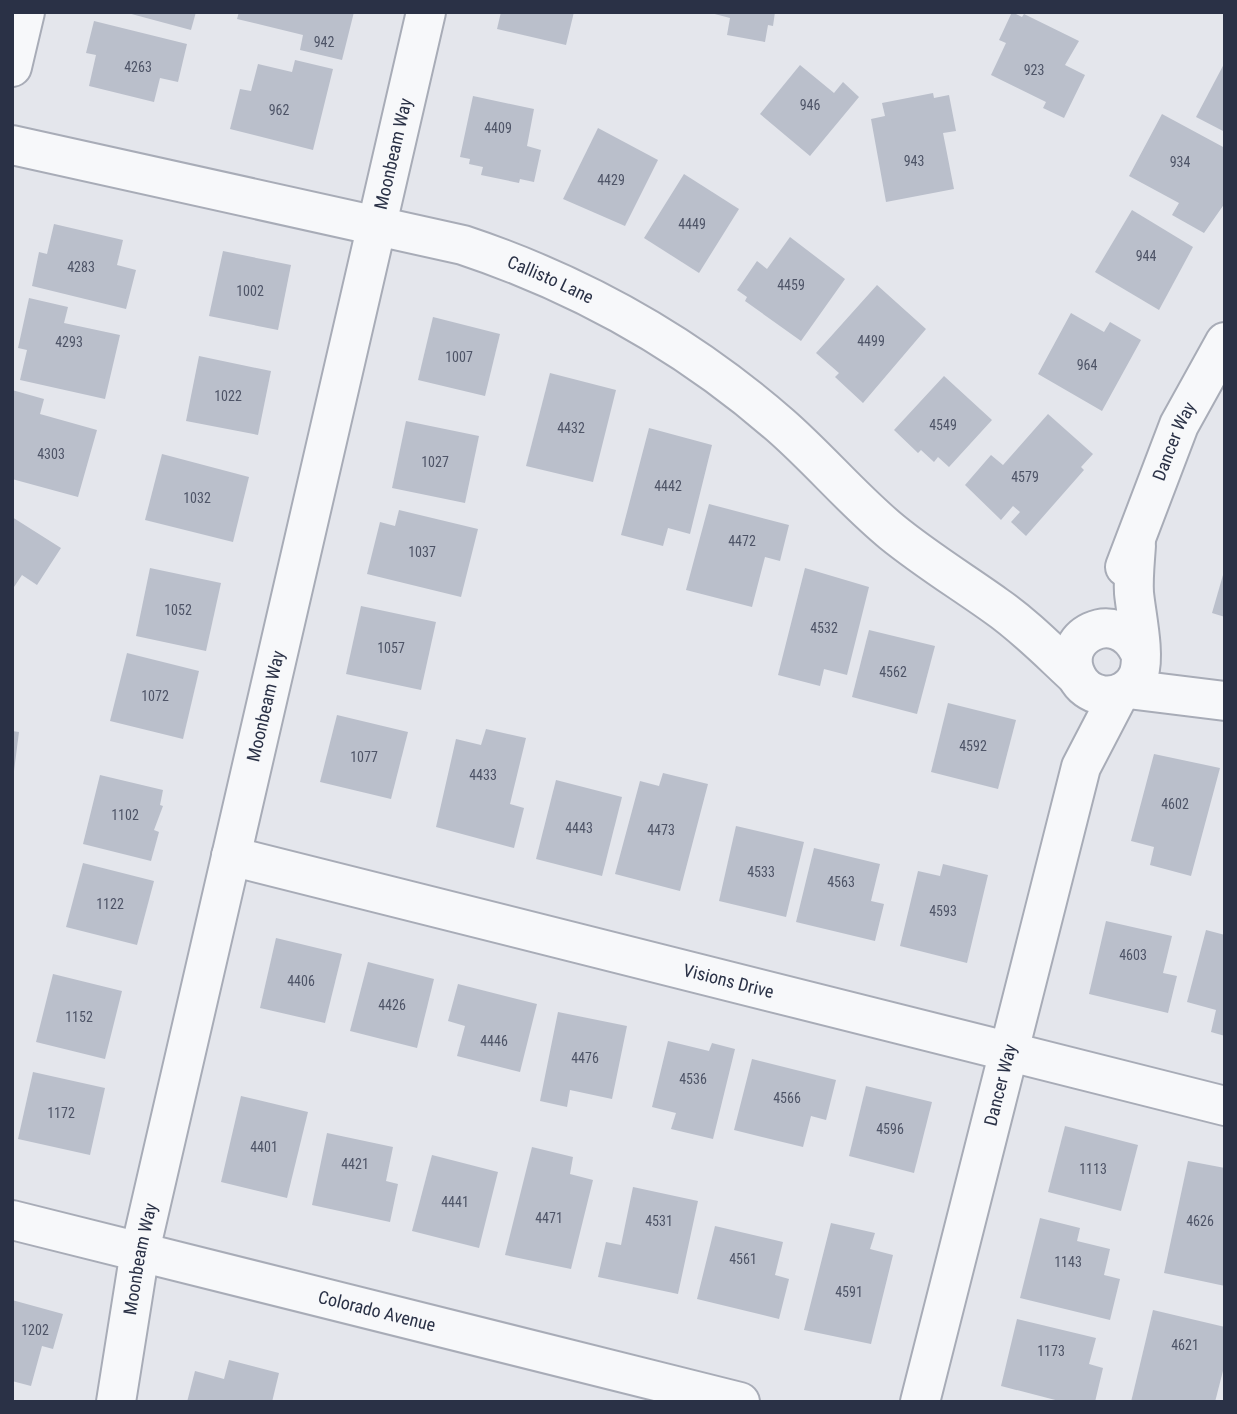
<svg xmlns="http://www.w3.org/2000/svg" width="1237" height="1414" viewBox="0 0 1237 1414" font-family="'Roboto Condensed',sans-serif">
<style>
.building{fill:#babfcb}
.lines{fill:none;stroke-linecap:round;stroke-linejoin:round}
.minor-casing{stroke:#a8acb7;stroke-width:42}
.minor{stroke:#f7f8fa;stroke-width:38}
.labels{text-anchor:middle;stroke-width:7;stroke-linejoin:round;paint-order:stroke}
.number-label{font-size:14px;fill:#4e5467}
.street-label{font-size:18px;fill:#2a3146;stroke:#f4f6f9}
</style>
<rect width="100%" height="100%" fill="#e4e6ec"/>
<g class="building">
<polygon points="124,12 196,12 191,30"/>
<polygon points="239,12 354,12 342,60 300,50 303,35 237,19"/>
<polygon points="501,12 574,12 566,45 497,29"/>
<polygon points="707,12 775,12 773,26 768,25 765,42 727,35 730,18"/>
<polygon points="1012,12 1022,17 1024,14 1079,41 1065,65 1085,75 1064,118 1043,108 1046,102 991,75 1006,43 999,40"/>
<polygon points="94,21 187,44 178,82 160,78 154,102 89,86 96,55 86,53"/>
<polygon points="295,60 333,69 313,150 230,129 240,89 251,91 258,64 292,72"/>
<polygon points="1225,62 1225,132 1196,117"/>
<polygon points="800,65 834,93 843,82 859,97 810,156 760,114"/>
<polygon points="933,93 934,98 949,95 956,131 943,133 954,189 886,202 871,119 885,116 882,103"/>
<polygon points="473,96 534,109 527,146 541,150 534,182 520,179 519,183 481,175 483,167 469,164 470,159 460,157"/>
<polygon points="1162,114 1225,148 1225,203 1204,233 1172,215 1179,203 1129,176"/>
<polygon points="598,128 658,160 625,226 563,199"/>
<polygon points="684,174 739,209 699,273 644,238"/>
<polygon points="1132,210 1193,247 1159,310 1095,272"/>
<polygon points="54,224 123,240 117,265 136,270 126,309 32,286 39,252 47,254"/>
<polygon points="790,237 845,279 801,341 745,301 747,297 737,290 757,261 767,269"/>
<polygon points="223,251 291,265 278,330 209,316"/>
<polygon points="877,285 926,329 863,403 835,377 839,373 816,353"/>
<polygon points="29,298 68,307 64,323 120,335 105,399 20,380 27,350 18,348"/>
<polygon points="1071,313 1104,332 1110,322 1141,340 1102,411 1038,374"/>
<polygon points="433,317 500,334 485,396 418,380"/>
<polygon points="199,356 271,371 258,435 186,421"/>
<polygon points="550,373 616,390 593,482 526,466"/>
<polygon points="944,376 992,420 949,467 938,457 934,462 921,450 918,453 894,430"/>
<polygon points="12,390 44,399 40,414 97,430 78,497 12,479"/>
<polygon points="1048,414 1093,454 1081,467 1084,470 1026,536 1011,522 1020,512 1013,506 1001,520 965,485 991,455 1003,465"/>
<polygon points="406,421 479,436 465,503 392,488"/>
<polygon points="649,428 712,445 690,534 668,528 663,546 621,535"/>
<polygon points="162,454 249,477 233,542 145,520"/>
<polygon points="709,504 789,525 780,561 765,557 752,607 686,590"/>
<polygon points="399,510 478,529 461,597 367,574 380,522 395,526"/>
<polygon points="12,517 61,548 37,585 22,575 12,590"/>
<polygon points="150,568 221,583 206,651 136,636"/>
<polygon points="805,568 869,587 847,675 824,669 820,686 778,675"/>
<polygon points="1225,568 1225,617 1212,613"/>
<polygon points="361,606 436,622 421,690 346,674"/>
<polygon points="869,630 935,646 917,714 852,697"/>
<polygon points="127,653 199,671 183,739 110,721"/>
<polygon points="948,703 1016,720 998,789 931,772"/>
<polygon points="337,715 408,732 391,799 320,782"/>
<polygon points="486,729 526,738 510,804 524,808 514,848 436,827 456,739 481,745"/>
<polygon points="12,731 19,732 14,771 12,771"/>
<polygon points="1154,754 1220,768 1191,876 1150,865 1154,847 1131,841"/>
<polygon points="663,773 708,784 680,891 615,874 640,781 659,786"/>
<polygon points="100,775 163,790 160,805 163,806 154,830 159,832 151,861 83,844"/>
<polygon points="556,780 622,797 602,876 536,859"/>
<polygon points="736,826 804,842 786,917 719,901"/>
<polygon points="814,848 880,864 871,901 884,904 875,941 796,922"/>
<polygon points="83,863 154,881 137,945 66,927"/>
<polygon points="943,864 988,875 967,963 900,946 918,871 940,876"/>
<polygon points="1106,921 1172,936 1163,973 1177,976 1168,1013 1089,994"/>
<polygon points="1206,930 1225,935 1225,1036 1211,1032 1216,1010 1187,1002"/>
<polygon points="276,938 342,954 325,1023 260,1008"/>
<polygon points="368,962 434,979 417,1048 350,1031"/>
<polygon points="53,974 122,991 105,1059 36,1042"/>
<polygon points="458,984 537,1004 520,1072 457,1056 465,1026 448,1021"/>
<polygon points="558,1012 627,1026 612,1099 570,1090 567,1107 540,1101"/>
<polygon points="668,1041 709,1051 712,1043 735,1049 713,1139 671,1129 676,1113 652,1107"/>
<polygon points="752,1059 836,1080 826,1120 811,1116 803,1147 734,1130"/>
<polygon points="33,1072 105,1088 90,1155 18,1139"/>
<polygon points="866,1086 932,1102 914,1173 849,1156"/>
<polygon points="241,1096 308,1112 287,1198 221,1182"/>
<polygon points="1065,1126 1138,1145 1121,1211 1048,1192"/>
<polygon points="327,1133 393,1147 386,1181 398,1184 390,1222 312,1205"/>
<polygon points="532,1147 573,1157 570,1174 593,1180 571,1269 505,1255"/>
<polygon points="432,1155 498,1172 479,1248 412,1231"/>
<polygon points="1188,1161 1225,1168 1225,1286 1164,1273"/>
<polygon points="633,1187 698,1201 678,1294 598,1277 606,1242 621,1245"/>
<polygon points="1040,1218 1080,1228 1077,1241 1110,1249 1104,1275 1120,1279 1110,1320 1020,1298"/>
<polygon points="831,1223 875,1233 870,1249 893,1255 871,1344 804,1330"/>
<polygon points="715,1226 783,1242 775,1275 789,1279 779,1319 697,1299"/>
<polygon points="12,1300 63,1314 53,1349 42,1346 31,1386 12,1381"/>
<polygon points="1153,1310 1225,1327 1225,1363 1215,1402 1131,1402"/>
<polygon points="1017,1319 1096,1338 1089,1364 1103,1368 1095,1402 1063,1402 1001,1386"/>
<polygon points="229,1360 279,1373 272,1402 187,1402 195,1371 224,1379"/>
</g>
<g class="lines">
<g class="minor-casing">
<g id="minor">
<polyline points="12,67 25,12"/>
<path id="s1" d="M12,145L463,245C580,284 687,344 780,425C819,459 852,499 892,532C925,559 961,581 996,606C1025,626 1050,652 1076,676"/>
<path d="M1136,545C1135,561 1133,577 1134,593C1136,614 1145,654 1139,673C1134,688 1118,698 1101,695C1091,693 1082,687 1077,677C1056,637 1116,605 1139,651"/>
<path id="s2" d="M1125,567L1179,425L1225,342"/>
<polyline points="1128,689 1225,701"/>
<path id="s3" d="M231,856L1225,1106"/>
<path id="s4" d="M12,1220L740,1402"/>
<path id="s5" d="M116,1402L140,1251L426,12"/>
<path id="s6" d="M920,1402L1081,767L1119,694"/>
</g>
</g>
<use href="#minor" class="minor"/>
</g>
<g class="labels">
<g class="number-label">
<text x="324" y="47">942</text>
<text x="138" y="72">4263</text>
<text x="1034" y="75">923</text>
<text x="810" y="110">946</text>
<text x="279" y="115">962</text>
<text x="498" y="133">4409</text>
<text x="914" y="166">943</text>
<text x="1180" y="167">934</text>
<text x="611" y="185">4429</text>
<text x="692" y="229">4449</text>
<text x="1146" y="261">944</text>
<text x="81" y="272">4283</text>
<text x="791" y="290">4459</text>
<text x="250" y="296">1002</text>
<text x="871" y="346">4499</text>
<text x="69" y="347">4293</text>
<text x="459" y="362">1007</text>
<text x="1087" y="370">964</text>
<text x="228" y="401">1022</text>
<text x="943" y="430">4549</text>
<text x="571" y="433">4432</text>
<text x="51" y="459">4303</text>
<text x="435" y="467">1027</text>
<text x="1025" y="482">4579</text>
<text x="668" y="491">4442</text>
<text x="197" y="503">1032</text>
<text x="742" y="546">4472</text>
<text x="422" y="557">1037</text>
<text x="178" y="615">1052</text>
<text x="824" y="633">4532</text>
<text x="391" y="653">1057</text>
<text x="893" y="677">4562</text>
<text x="155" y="701">1072</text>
<text x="973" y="751">4592</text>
<text x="364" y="762">1077</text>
<text x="483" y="780">4433</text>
<text x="1175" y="809">4602</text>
<text x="125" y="820">1102</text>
<text x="579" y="833">4443</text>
<text x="661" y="835">4473</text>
<text x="761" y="877">4533</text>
<text x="841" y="887">4563</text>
<text x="110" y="909">1122</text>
<text x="943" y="916">4593</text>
<text x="1133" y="960">4603</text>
<text x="301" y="986">4406</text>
<text x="392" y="1010">4426</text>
<text x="79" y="1022">1152</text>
<text x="494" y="1046">4446</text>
<text x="585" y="1063">4476</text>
<text x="693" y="1084">4536</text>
<text x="787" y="1103">4566</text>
<text x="61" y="1118">1172</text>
<text x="890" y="1134">4596</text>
<text x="264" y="1152">4401</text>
<text x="355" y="1169">4421</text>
<text x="1093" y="1174">1113</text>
<text x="455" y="1207">4441</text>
<text x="549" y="1223">4471</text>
<text x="659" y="1226">4531</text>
<text x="1200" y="1226">4626</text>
<text x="743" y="1264">4561</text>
<text x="1068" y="1267">1143</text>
<text x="849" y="1297">4591</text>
<text x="35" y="1335">1202</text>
<text x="1185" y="1350">4621</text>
<text x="1051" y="1356">1173</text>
</g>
<g class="street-label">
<text dy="6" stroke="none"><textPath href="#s5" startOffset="1279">Moonbeam Way</textPath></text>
<text dy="6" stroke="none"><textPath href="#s1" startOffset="556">Callisto Lane</textPath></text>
<text dy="6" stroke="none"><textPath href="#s2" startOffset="135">Dancer Way</textPath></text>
<text dy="6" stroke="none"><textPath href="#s5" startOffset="712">Moonbeam Way</textPath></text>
<text dy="6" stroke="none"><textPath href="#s3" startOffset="513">Visions Drive</textPath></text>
<text dy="6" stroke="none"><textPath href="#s6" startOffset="327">Dancer Way</textPath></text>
<text dy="6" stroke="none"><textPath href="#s5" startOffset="145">Moonbeam Way</textPath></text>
<text dy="6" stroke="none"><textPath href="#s4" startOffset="376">Colorado Avenue</textPath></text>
</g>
</g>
<rect width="1237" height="1414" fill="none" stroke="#2a3146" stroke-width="28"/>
</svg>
